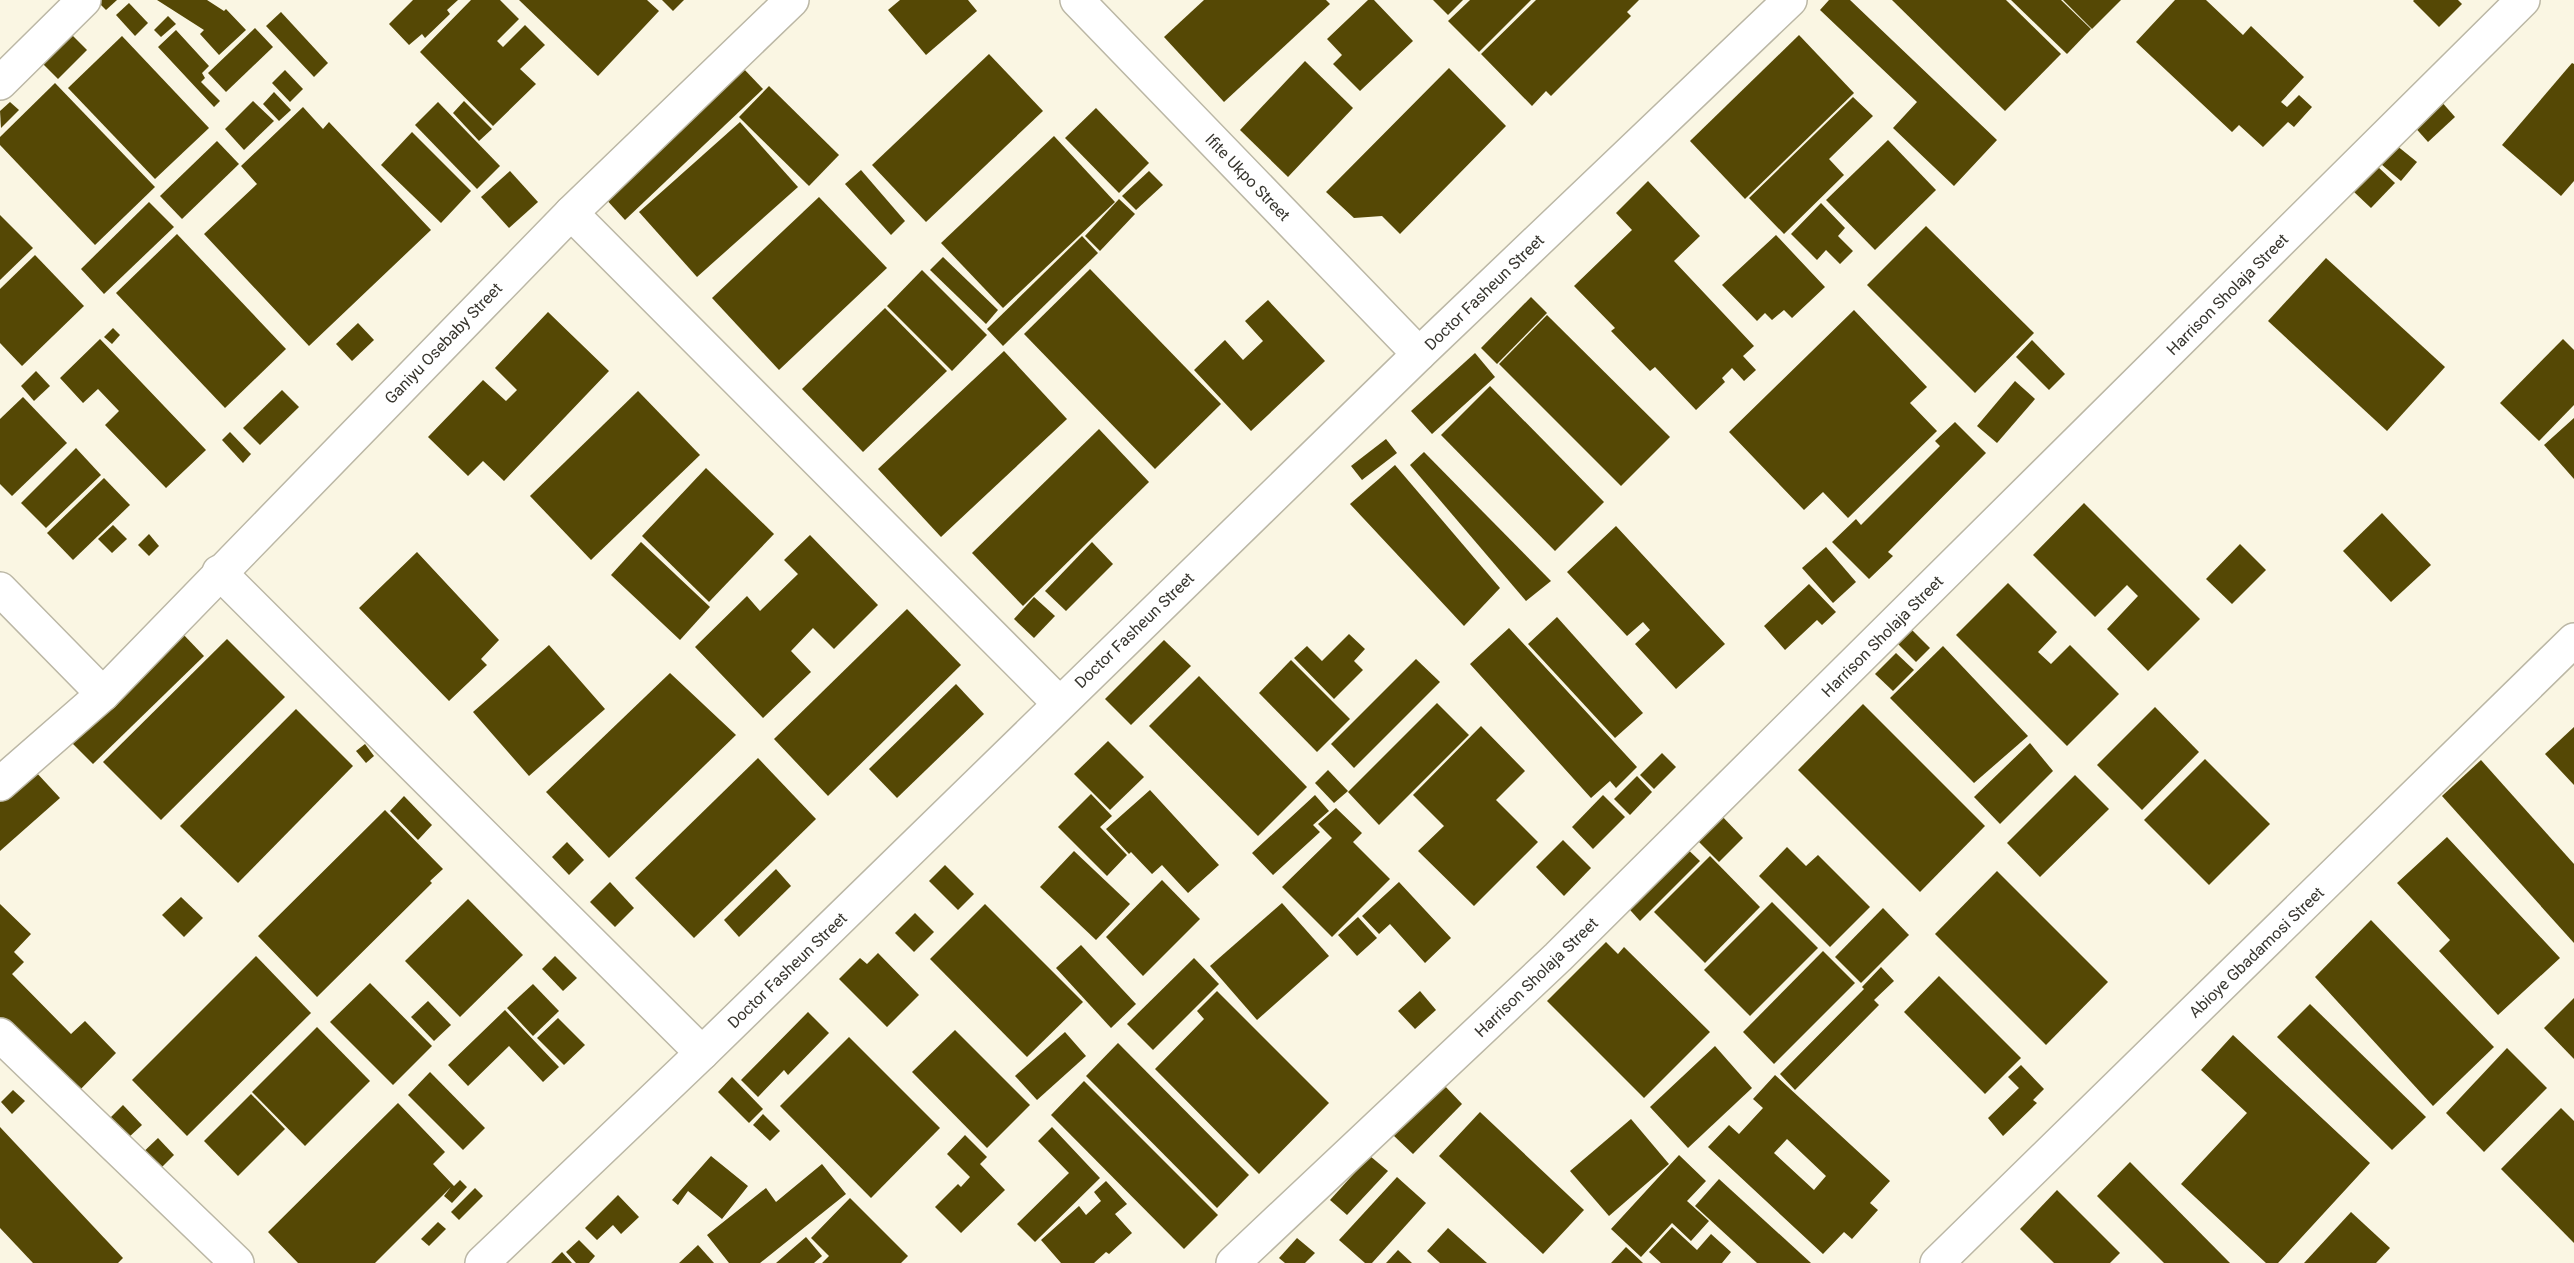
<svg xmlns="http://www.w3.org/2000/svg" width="2574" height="1263" viewBox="0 0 2574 1263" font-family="Roboto,sans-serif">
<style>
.building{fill:#554805;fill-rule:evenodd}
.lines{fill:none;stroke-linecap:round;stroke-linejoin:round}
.minor-casing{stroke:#bbb7a5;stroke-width:36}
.minor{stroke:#fff;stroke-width:33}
.labels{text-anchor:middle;stroke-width:6;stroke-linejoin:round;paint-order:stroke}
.street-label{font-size:16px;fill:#37352e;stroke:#fff}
</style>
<rect width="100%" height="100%" fill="#faf6e3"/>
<g class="building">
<polygon points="96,0 117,0 106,10"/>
<polygon points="157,0 207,0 224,11 226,9 246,30 219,55 200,34 204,30"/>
<polygon points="413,0 458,0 447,10 450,14 425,38 422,34 409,45 389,24"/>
<polygon points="471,0 500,0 519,19 497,41 503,47 525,25 545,45 520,69 536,84 493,126 420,52"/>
<polygon points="519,0 647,0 659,11 598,76"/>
<polygon points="662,0 684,0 673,11"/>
<polygon points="900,0 968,0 977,11 926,55 888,10"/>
<polygon points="1204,0 1326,0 1330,4 1224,102 1164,37"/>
<polygon points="1368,0 1374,0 1413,41 1360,91 1333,64 1342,55 1327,39"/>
<polygon points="1433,0 1463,0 1448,15"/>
<polygon points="1470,0 1531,0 1479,52 1448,21"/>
<polygon points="1536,0 1639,0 1627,12 1631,16 1551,96 1546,91 1532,106 1481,54"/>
<polygon points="1829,0 1850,0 1997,140 1954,186 1893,128 1917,102 1820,10"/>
<polygon points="1892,0 2006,0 2061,54 2005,111"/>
<polygon points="2011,0 2061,0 2091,29 2067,54"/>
<polygon points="2063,0 2121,0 2092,29"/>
<polygon points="2175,0 2206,0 2243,35 2251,26 2304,77 2281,102 2287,107 2299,95 2312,107 2294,127 2288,122 2263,147 2239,125 2232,132 2136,42"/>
<polygon points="2414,0 2458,0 2462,4 2439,27 2413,1"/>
<polygon points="129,3 148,23 135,36 116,15"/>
<polygon points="281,12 328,63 314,77 266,26"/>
<polygon points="168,16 176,24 161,37 154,30"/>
<polygon points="255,28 273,47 226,92 208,73"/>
<polygon points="176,30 209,66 202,73 205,78 201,82 220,101 214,107 158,47"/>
<polygon points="70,33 87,50 58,79 41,62"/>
<polygon points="1799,35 1854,93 1745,199 1690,141"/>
<polygon points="122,36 209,128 155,179 68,88"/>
<polygon points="989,54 1043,111 926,222 872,165"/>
<polygon points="1305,61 1353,108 1288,177 1240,130"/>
<polygon points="2572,63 2574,64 2574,181 2561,196 2502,145"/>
<polygon points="742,67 763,89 625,220 604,197"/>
<polygon points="1449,68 1506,126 1400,234 1382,216 1354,218 1326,192"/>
<polygon points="285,70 303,89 290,102 272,83"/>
<polygon points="55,83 155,187 95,245 0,145 0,137"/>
<polygon points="769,86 839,155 809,186 739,117"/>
<polygon points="274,92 291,110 279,121 263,104"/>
<polygon points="1853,97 1873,116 1829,159 1844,175 1784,234 1749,198"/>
<polygon points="2440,100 2455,117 2428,142 2412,124"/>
<polygon points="253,101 274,121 244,150 225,129"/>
<polygon points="464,101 492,129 479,141 453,113"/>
<polygon points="10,102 19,110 1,128 0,111"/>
<polygon points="438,102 500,166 477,189 415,125"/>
<polygon points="303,107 323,129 329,122 431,230 309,346 204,234 257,184 241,166"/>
<polygon points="1096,108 1149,163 1119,193 1065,138"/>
<polygon points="740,122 798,187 697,277 639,212"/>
<polygon points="412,132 471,191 441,223 381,165"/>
<polygon points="1054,136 1115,202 1003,308 941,243"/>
<polygon points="1888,140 1936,190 1875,250 1826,200"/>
<polygon points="217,141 239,164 182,219 160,196"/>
<polygon points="2396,145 2417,162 2401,181 2381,164"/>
<polygon points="2377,166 2395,183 2371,208 2353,191"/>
<polygon points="861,170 905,221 891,235 845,184"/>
<polygon points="510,171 538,202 509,228 481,197"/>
<polygon points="1149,171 1163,185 1136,210 1122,196"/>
<polygon points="1648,181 1700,236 1674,261 1754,346 1743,356 1756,370 1744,381 1732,368 1722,378 1725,382 1696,410 1655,367 1650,371 1611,331 1615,328 1574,286 1632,230 1616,213"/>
<polygon points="819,197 887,268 779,370 712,298"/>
<polygon points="1119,199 1135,214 1100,251 1085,236"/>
<polygon points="149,202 174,227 104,294 81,269"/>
<polygon points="1821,203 1845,228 1838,236 1853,251 1840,264 1826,250 1817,260 1791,234"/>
<polygon points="0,215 33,248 0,280"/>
<polygon points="1926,226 2034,333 1975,393 1867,285"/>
<polygon points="177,234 286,349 225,408 116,293"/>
<polygon points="1776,235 1825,287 1792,318 1784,310 1772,320 1765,313 1757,321 1722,285"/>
<polygon points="1082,236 1098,253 1003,346 987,329"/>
<polygon points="35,255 84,306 22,366 0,343 0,289"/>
<polygon points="943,257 998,310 986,324 930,270"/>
<polygon points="2326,258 2445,367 2387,431 2268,321"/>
<polygon points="1090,269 1221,404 1155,469 1024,334"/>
<polygon points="922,270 987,335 952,371 887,306"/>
<polygon points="1531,297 1547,313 1497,364 1481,348"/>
<polygon points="1268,300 1325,361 1251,431 1194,370 1225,340 1243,360 1263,341 1245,321"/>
<polygon points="885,308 947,371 863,452 802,389"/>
<polygon points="1854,310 1927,387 1910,403 1937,431 1848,518 1823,492 1804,510 1729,432"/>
<polygon points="548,312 609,371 504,481 483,461 468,476 428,437 483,380 506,401 517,390 495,368"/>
<polygon points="1547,315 1670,437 1621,486 1499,364"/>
<polygon points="358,323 374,340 352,361 336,344"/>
<polygon points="113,328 120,335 112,344 104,337"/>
<polygon points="100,339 206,450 166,488 105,425 119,411 98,389 83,403 60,378"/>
<polygon points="2563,339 2574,350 2574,405 2539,441 2500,403"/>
<polygon points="2032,340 2065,374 2049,390 2016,357"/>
<polygon points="1004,351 1067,419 941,537 878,469"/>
<polygon points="1475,353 1495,377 1432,434 1411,411"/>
<polygon points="36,371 50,386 34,401 21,386"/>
<polygon points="2015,381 2035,399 1997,443 1977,426"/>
<polygon points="1490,386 1604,502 1555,551 1441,435"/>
<polygon points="282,390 299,407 260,445 243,428"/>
<polygon points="638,391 700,455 591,560 530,496"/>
<polygon points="23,397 67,443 12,496 0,484 0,419"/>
<polygon points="2574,418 2574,479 2544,445"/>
<polygon points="1955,422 1986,453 1888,552 1893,556 1869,579 1832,542 1856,519 1861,525 1940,446 1935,441"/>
<polygon points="1099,429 1149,482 1023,606 972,553"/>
<polygon points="230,432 251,454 243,463 222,440"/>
<polygon points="1386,439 1397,453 1362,480 1351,466"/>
<polygon points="76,448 101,475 46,528 21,503"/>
<polygon points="1424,452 1551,581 1526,601 1410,465"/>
<polygon points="1395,465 1500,588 1464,626 1350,504"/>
<polygon points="706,468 774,534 709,602 642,536"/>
<polygon points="104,478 130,505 73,560 47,533"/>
<polygon points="2084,503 2200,619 2148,671 2107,629 2138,596 2127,585 2095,617 2033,555"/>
<polygon points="2382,513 2431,565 2391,602 2343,551"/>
<polygon points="113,525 127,539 112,553 98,539"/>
<polygon points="1616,526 1725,644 1676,689 1635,644 1650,630 1643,622 1627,636 1567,572"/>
<polygon points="149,534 159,546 149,556 138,545"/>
<polygon points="810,535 878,605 834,649 813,628 791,651 811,672 763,718 695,647 747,596 760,611 798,574 784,560"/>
<polygon points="641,542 710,607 680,640 611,575"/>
<polygon points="1092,542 1113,564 1066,611 1045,591"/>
<polygon points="2240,544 2266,570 2232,604 2206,579"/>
<polygon points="1826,547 1856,582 1833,603 1802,568"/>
<polygon points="417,552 499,640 481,659 487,665 449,701 359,608"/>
<polygon points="2008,583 2057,632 2038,652 2051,664 2070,645 2119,694 2067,746 1956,635"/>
<polygon points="1809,584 1836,612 1822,625 1817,620 1785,650 1764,626"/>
<polygon points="1034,597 1055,616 1034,638 1014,619"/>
<polygon points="907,609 961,665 828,796 774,739"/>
<polygon points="1557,617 1643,713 1615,738 1528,644"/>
<polygon points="1509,628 1637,767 1616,788 1610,781 1591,798 1470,664"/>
<polygon points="1912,630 1930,648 1916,662 1898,644"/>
<polygon points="181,632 204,656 93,764 70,741"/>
<polygon points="1349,634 1365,649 1354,661 1363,670 1334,699 1294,658 1307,646 1322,661"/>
<polygon points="227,639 285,697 161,820 103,762"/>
<polygon points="1164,640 1191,666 1131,725 1105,699"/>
<polygon points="549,645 605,709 529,776 473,712"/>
<polygon points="1943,646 2028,736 1974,783 1890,698"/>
<polygon points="1896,653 1914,670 1893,691 1875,674"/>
<polygon points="1416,659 1440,682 1354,768 1331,744"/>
<polygon points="1291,660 1350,719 1317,752 1259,693"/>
<polygon points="670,673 736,735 609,858 546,792"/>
<polygon points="1199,676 1307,787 1258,836 1149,726"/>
<polygon points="956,684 984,714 897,798 869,769"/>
<polygon points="1437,703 1469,735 1379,825 1348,792"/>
<polygon points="1863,704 1985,826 1920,892 1798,770"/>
<polygon points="2155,707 2199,752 2142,810 2097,765"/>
<polygon points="296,709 353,766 238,883 180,826"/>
<polygon points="1481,726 1525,771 1496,800 1538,842 1474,906 1418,851 1444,826 1413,795"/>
<polygon points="2574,727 2574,785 2545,754"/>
<polygon points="1108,741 1144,777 1110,810 1074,774"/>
<polygon points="2030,743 2053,771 2000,824 1974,797"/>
<polygon points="365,744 374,756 366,763 356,751"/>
<polygon points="1662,753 1676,767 1654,789 1640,775"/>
<polygon points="758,758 816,819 694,938 635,878"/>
<polygon points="2205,759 2270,824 2209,885 2144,820"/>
<polygon points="2481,760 2574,864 2574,943 2442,796"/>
<polygon points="1328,770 1348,791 1334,803 1315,783"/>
<polygon points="35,771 60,798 0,851 0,802"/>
<polygon points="2075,775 2109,809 2040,877 2007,843"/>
<polygon points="1637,776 1652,792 1630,815 1614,799"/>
<polygon points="1150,790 1219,865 1188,893 1162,865 1152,874 1131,852 1129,854 1106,829"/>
<polygon points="1091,794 1112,816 1100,827 1127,855 1107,876 1058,827"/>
<polygon points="1315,795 1329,811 1313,825 1320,832 1273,875 1252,853"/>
<polygon points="1603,795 1625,817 1593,849 1572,827"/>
<polygon points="404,796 432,825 418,840 390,811"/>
<polygon points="1336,808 1362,833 1353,842 1390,879 1332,937 1282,887 1332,838 1318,824"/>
<polygon points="385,810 443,869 430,881 432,883 317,997 258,936"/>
<polygon points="1718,812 1743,838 1719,862 1694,837"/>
<polygon points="2447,837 2560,958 2498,1015 2439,951 2450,940 2397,883"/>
<polygon points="1563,840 1591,868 1564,896 1536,867"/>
<polygon points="567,842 584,860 569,875 552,857"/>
<polygon points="1680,842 1700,861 1640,921 1622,901"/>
<polygon points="1787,847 1806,866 1818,855 1870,907 1830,947 1759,876"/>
<polygon points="1074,851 1130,904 1096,940 1040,887"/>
<polygon points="1710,856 1760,907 1705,963 1654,912"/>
<polygon points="945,865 974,894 958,910 929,881"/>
<polygon points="776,869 791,886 739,937 724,920"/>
<polygon points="1997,871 2108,982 2046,1045 1935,934"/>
<polygon points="1162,880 1200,919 1143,976 1106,937"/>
<polygon points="610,882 634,908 615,927 590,902"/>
<polygon points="1399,882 1451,938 1425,963 1390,924 1379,934 1362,916"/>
<polygon points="181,897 203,918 184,937 162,915"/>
<polygon points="468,899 523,955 460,1017 405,961"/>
<polygon points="1772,902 1818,948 1750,1016 1704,970"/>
<polygon points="1282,903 1329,956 1257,1020 1210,966"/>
<polygon points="0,904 31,934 14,952 24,962 12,974 71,1034 85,1021 116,1053 74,1096 0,1022"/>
<polygon points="985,904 1083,1002 1027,1057 930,959"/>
<polygon points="1883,908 1909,935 1861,983 1835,957"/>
<polygon points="915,913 934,932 914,952 895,933"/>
<polygon points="1358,917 1377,938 1357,956 1338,935"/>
<polygon points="2371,920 2494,1047 2433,1106 2315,977"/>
<polygon points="1606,942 1618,954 1624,947 1710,1032 1644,1098 1547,1001"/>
<polygon points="1081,945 1136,1004 1111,1028 1056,968"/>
<polygon points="1823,951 1855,983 1774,1064 1743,1032"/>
<polygon points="878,953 919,995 887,1027 839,979 860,958 867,964"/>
<polygon points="256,956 311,1013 187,1136 132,1080"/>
<polygon points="555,956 577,978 563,991 542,969"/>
<polygon points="1194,958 1219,984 1153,1050 1127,1024"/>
<polygon points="1881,967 1894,981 1874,1000 1879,1005 1795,1090 1780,1074 1864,989 1862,987"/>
<polygon points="1939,976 2021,1058 1985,1094 1904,1012"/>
<polygon points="370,983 432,1046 393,1085 330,1022"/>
<polygon points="533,984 559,1011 533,1036 507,1008"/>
<polygon points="1217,991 1329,1103 1259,1174 1155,1069 1204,1019 1197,1011"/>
<polygon points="1420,991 1436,1010 1415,1029 1398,1011"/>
<polygon points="2574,998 2574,1059 2544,1028"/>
<polygon points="428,1001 451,1025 434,1041 411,1017"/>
<polygon points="2310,1004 2426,1117 2392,1150 2277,1037"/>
<polygon points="505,1010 559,1067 543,1082 509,1046 468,1086 448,1065"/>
<polygon points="808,1012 829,1033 788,1075 784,1070 758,1097 741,1080"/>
<polygon points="558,1018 585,1045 564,1065 537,1038"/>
<polygon points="317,1027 370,1081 305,1146 252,1092"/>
<polygon points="955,1030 1030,1105 987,1148 912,1072"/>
<polygon points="1065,1032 1086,1056 1037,1100 1015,1076"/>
<polygon points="2233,1035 2370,1163 2278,1263 2266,1263 2181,1184 2247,1113 2201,1070"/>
<polygon points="849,1037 940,1128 871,1198 780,1106"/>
<polygon points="1118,1043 1249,1175 1217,1208 1086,1076"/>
<polygon points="1715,1046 1752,1088 1688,1148 1650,1107"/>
<polygon points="2507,1048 2547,1088 2484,1152 2446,1113"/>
<polygon points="2021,1065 2044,1089 2033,1100 2037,1103 2003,1136 1988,1118 2019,1088 2008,1077"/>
<polygon points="430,1072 485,1128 463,1150 408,1095"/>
<path d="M1775,1075L1890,1181L1870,1203L1878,1210L1852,1239L1844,1232L1823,1254L1708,1147L1729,1125L1739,1134L1763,1108L1753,1099ZM1787,1139L1826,1176L1814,1190L1774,1153Z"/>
<polygon points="732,1077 763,1109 749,1123 718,1092"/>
<polygon points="1084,1081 1218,1215 1184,1249 1051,1115"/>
<polygon points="1443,1084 1462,1104 1413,1154 1393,1135"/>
<polygon points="13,1090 25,1101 12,1114 1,1102"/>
<polygon points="251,1094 285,1129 238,1176 204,1141"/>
<polygon points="398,1103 445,1152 433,1164 454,1186 460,1180 467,1187 452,1203 444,1196 451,1187 375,1263 298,1263 268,1232"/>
<polygon points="123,1105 142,1125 128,1138 109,1119"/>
<polygon points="2561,1108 2574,1121 2574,1243 2501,1169"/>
<polygon points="1480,1112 1584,1210 1543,1254 1439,1156"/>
<polygon points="763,1114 780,1131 770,1141 753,1125"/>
<polygon points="1631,1119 1669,1164 1609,1216 1570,1171"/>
<polygon points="0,1127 123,1258 118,1263 33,1263 0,1228"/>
<polygon points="1052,1127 1100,1178 1035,1242 1017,1224 1069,1173 1038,1141"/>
<polygon points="965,1135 987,1157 980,1164 1005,1190 961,1233 935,1207 958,1184 961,1187 970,1177 947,1154"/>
<polygon points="158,1138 174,1155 153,1176 136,1159"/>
<polygon points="1679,1155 1706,1181 1687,1201 1709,1221 1691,1241 1672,1223 1641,1257 1611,1229"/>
<polygon points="711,1156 748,1186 722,1219 688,1191 678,1205 672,1200"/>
<polygon points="1370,1156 1388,1171 1347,1215 1330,1200"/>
<polygon points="2130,1162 2230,1263 2164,1263 2097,1196"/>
<polygon points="822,1164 846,1194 760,1263 729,1263 707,1235 766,1188 776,1202"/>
<polygon points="1397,1177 1426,1203 1372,1263 1365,1263 1339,1240"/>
<polygon points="1719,1179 1811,1263 1757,1263 1695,1206"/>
<polygon points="1106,1181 1127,1204 1115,1214 1132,1233 1109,1254 1106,1252 1094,1263 1061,1263 1041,1240 1079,1206 1086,1215 1101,1201 1094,1192"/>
<polygon points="475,1188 483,1196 459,1220 451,1212"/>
<polygon points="2057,1190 2120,1253 2110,1263 2054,1263 2020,1229"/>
<polygon points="618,1195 639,1217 621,1234 613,1225 597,1240 585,1228"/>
<polygon points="850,1198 908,1256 901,1263 822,1263 829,1256 811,1238"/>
<polygon points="2351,1212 2390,1248 2376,1263 2304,1263"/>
<polygon points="438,1222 446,1229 429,1246 421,1239"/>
<polygon points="1672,1227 1697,1250 1711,1234 1731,1252 1722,1263 1661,1263 1649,1252"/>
<polygon points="1448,1228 1487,1263 1440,1263 1427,1251"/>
<polygon points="806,1237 822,1256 814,1263 776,1263"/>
<polygon points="1297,1238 1315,1253 1305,1263 1285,1263 1279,1258"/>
<polygon points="579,1240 595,1256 589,1263 576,1263 566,1252"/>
<polygon points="698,1245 714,1263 679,1263"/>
<polygon points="1626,1247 1643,1263 1611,1263"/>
<polygon points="1398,1250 1412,1263 1386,1263"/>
<polygon points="562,1252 572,1263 551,1263"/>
</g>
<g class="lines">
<g class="minor-casing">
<g id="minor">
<polyline points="1077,0 1419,354"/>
<polyline points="0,83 84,0"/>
<polyline points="571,213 1059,703"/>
<polyline points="219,572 702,1053"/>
<polyline points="0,589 103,694"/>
<polyline points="0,784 103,694 571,213 792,0"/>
<polyline points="0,1035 237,1263"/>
<polyline points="482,1263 702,1053 1419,354 1790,0"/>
<polyline points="1233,1263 1558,957 2523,0"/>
<polyline points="1937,1263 2574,640"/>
</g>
</g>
<use href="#minor" class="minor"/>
</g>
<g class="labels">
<g class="street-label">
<text transform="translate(1248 177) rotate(46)" y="6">Ifite Ukpo Street</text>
<text transform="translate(1484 292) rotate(-44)" y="6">Doctor Fasheun Street</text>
<text transform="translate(2227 294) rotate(-45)" y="6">Harrison Sholaja Street</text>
<text transform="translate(443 343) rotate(-46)" y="6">Ganiyu Osebaby Street</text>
<text transform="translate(1134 630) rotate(-44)" y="6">Doctor Fasheun Street</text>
<text transform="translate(1882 636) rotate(-45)" y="6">Harrison Sholaja Street</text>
<text transform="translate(2256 952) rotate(-44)" y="6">Abioye Gbadamosi Street</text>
<text transform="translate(787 970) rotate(-44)" y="6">Doctor Fasheun Street</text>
<text transform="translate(1536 977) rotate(-44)" y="6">Harrison Sholaja Street</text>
</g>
</g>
</svg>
